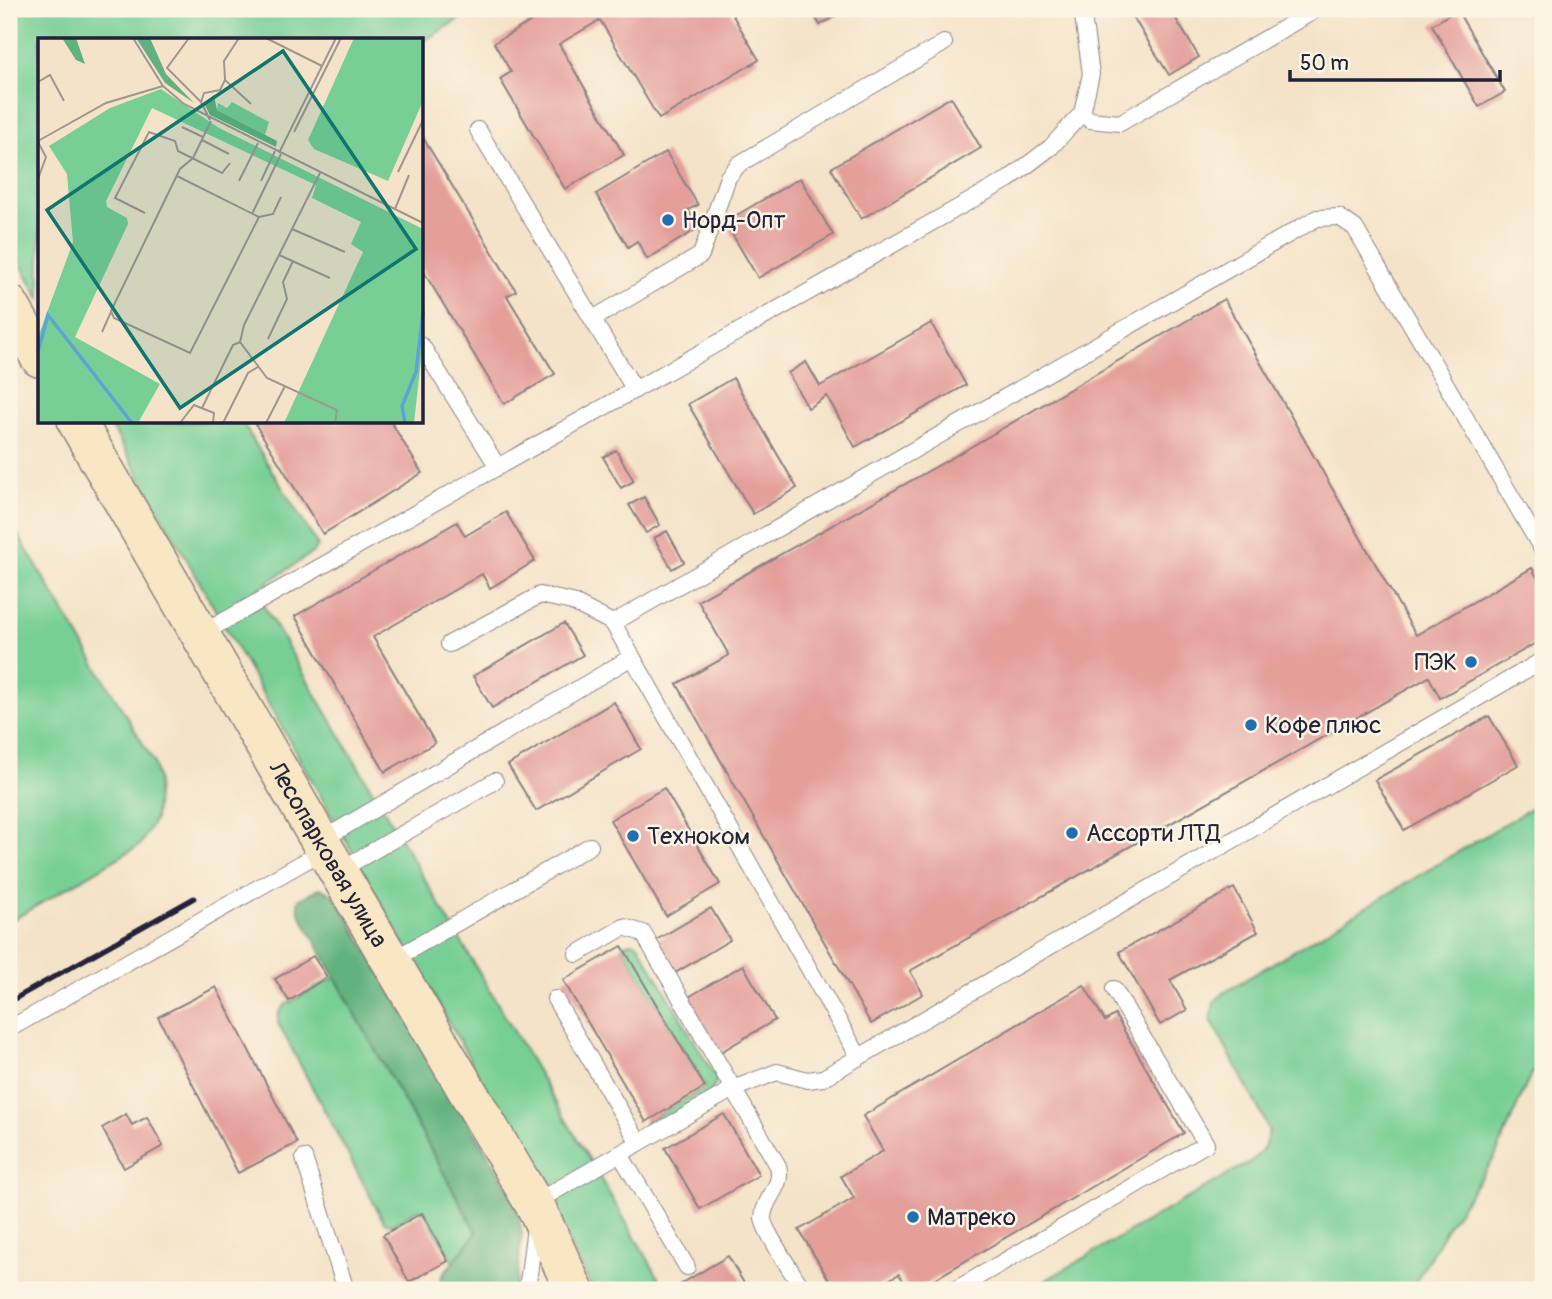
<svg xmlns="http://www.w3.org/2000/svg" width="1552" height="1299" viewBox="0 0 1552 1299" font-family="Pangolin,sans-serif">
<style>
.green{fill:#77cf95;stroke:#4c7868;stroke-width:2}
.forest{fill:#61b27e;stroke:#426a5c;stroke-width:2}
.building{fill:#e49f9b}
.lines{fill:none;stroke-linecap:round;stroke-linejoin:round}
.lane-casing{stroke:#8b8282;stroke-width:18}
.secondary-casing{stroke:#8b8282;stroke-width:41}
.lane{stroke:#fff;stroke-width:16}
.secondary{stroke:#f9e7c3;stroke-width:38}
.rail{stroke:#22223b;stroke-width:5}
.poi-dot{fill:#1f6fb2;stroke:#fcf5e5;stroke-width:2.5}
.labels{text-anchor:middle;stroke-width:5;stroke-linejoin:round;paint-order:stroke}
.poi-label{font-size:24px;fill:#22223b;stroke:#fcf5e5;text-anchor:start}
.street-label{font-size:24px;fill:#22223b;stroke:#fcf5e5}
.inset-river{fill:none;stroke:#60a2d4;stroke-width:3.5}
.inset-road{fill:none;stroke:#a09690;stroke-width:2}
.view{fill:#0f766e;fill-opacity:0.15;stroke:#0f766e;stroke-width:3.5}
.inset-edge{fill:none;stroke:#22223b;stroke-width:3.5}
</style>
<rect width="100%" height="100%" fill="#fcf5e5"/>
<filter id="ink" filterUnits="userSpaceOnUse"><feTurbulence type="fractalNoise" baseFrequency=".0143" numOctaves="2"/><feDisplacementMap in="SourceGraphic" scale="14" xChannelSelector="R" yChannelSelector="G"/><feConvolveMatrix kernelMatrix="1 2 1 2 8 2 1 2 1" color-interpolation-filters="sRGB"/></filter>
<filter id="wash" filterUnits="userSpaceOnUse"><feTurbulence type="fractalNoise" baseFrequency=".00686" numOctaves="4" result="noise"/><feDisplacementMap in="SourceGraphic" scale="28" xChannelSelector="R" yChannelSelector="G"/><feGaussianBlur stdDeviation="1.57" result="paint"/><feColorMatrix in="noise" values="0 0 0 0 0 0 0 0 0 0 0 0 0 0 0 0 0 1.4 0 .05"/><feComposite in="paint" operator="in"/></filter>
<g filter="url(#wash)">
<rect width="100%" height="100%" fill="#f4e3c8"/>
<g class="green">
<polygon points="9,9 476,9 422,42 40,40 40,299 9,243"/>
<polygon points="109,422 242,422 318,546 312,553 255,591 666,1290 593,1290 520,1148"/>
<polygon points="9,520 154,762 158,781 155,819 140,845 9,922"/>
<polygon points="1543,801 1543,1068 1531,1074 1495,1157 1449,1224 1411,1290 1029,1290 1253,1160 1264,1148 1269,1132 1262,1115 1211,1020 1214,1002 1225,992"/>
<polygon points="632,942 638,944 717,1080 711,1092 652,1126 646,1122 705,1087 622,946"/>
<polygon points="335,977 477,1233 453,1262 425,1212 419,1209 393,1225 384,1222 278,1023 279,1013 285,1005"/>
</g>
<polygon class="forest" points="320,888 335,896 514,1198 522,1232 516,1290 437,1290 443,1274 477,1233 299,912 298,900"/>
<g id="blocks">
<g class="building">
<polygon points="552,9 729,9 759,60 659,119 600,20 559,44 624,155 565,189 500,79 511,72 494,43"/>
<polygon points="811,9 847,9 820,25"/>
<polygon points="1128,9 1170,9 1199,57 1169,75"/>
<polygon points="1457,10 1505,92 1479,107 1432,25"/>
<polygon points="951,97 981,148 861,219 831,168"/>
<polygon points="422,136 516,291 507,296 555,374 504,404 422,269"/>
<polygon points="666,152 698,205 688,210 699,228 647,259 637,241 628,247 596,194"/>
<polygon points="800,178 833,235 758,278 725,222"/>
<polygon points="1224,299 1416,635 1532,568 1543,588 1543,639 1440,698 1429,677 910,971 923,994 871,1024 677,684 729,655 698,601 962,452"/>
<polygon points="931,323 966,385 855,447 827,396 808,408 788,373 806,362 820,386"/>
<polygon points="733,378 797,488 753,514 688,404"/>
<polygon points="254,422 391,422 422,473 323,534"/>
<polygon points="616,450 634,481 621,488 603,457"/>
<polygon points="644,497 660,525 646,533 629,505"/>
<polygon points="506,512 535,561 490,588 482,574 373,637 435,743 385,772 295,616 457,522 465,536"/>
<polygon points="667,531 684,562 672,569 654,538"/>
<polygon points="564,623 583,655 492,708 473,676"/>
<polygon points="614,702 641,749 536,811 508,765"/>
<polygon points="1489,716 1518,765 1404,830 1375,780"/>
<polygon points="664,788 720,884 666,916 610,820"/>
<polygon points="1234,888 1258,932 1170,980 1187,1010 1160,1025 1119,952"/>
<polygon points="711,908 730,940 670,976 651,943"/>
<polygon points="622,946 705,1087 646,1122 563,980"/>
<polygon points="313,956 327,977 289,1001 275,979"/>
<polygon points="743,965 775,1020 719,1053 687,998"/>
<polygon points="1084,985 1105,1021 1115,1015 1184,1133 916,1290 909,1290 899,1274 871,1290 835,1290 799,1230 854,1198 841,1176 883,1151 863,1116"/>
<polygon points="216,987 297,1143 238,1173 158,1017"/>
<polygon points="126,1114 132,1125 147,1117 163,1146 124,1168 102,1128"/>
<polygon points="724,1114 759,1175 700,1209 665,1148"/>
<polygon points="422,1213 448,1261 409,1282 383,1235"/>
<polygon points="728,1256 748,1290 685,1290 681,1284"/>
</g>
</g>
</g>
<g filter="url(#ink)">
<use href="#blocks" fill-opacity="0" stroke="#8b8282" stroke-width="2"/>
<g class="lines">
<g class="lane-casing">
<g id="lane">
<polyline points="1082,113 1090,120 1120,123 1317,9"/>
<polyline points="478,130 635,390"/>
<polyline points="593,319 701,255 728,177 739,164 944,43"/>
<polyline points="422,346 498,467"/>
<polyline points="201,634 1009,179 1051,147 1082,113 1091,74 1082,9"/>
<polyline points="449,644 540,595 572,602 613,623"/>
<polyline points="320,841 632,657"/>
<polyline points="338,871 495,781"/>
<path d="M577,954L624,927L643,933L778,1166C784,1186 764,1198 763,1217C762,1228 796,1278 803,1290"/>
<polyline points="391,961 590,846"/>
<polyline points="555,999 639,1143"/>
<polyline points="9,1029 325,850"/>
<polyline points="859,1057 613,623 1317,218 1339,217 1355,228 1543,551"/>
<polyline points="620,1154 687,1267"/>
<polyline points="304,1158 346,1290"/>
<polyline points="534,1203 733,1089 777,1072 808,1080 823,1078 1543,660"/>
<polyline points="527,1290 535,1227"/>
<polyline points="955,1290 1206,1144 1114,989"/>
</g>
</g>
<g class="secondary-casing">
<g id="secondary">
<polyline points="9,304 40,358"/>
<path id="s1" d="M77,422L320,841L537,1209L574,1290"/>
</g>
</g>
<use href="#lane" class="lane"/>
<use href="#secondary" class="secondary"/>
<polyline class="rail" points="9,1002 194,898"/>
</g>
</g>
<g class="poi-dot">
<circle cx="668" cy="220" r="7"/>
<circle cx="1471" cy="662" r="7"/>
<circle cx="1251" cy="725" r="7"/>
<circle cx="1072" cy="833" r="7"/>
<circle cx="633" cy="836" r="7"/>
<circle cx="913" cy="1217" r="7"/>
</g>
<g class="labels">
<g class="poi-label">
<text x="682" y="228">Норд-Опт</text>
<text x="1457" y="670" text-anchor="end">ПЭК</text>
<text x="1265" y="733">Кофе плюс</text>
<text x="1086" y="841">Ассорти ЛТД</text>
<text x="647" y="844">Техноком</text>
<text x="927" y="1225">Матреко</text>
</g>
<g class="street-label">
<text dy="8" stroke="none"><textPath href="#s1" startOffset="500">Лесопарковая улица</textPath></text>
</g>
</g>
<g transform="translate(38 38)">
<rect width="385" height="385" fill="#f4e3c8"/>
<path d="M316,0H385V63L350,143L276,111L270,102ZM123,51L181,90L385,191V304L376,385H246L325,214L313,206L323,184L274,160L278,147L114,70L68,163L69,169L89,180L90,186L37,299L122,346L100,385L0,383V299L35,204L29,136L11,108L72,70ZM194,64L231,84L227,97L179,72L180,65L189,70Z" fill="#77cf95"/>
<path d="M24,0H38L47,26L38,22ZM98,0H112L128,36L156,65L127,45ZM176,57L179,72L239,103L238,109L172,77L166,65Z" fill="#61b27e"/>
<path class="inset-river" d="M0,314L10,277L94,385M367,385L364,368L378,334L385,274"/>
<path class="inset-road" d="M95,0L125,48L146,66L385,185M151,0L129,30L163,64M228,0L284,28L241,115M284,28L298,0M187,42L213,66M0,44L12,37L26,63M172,82L163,64L166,55L182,52L187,42L186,23L201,0M144,89L165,99M256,94L303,0M164,102L191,116M0,103L68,65L125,48M0,104L8,119L0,141M360,134L385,82M282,135L206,287L202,304L229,340L299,372L297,385M139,138L221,179L152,315L76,280L73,273L142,131L155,120L173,83M201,143L220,105M223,143L237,113M357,171L371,137M107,175L77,160L111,94L137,103L140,113L184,135L192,125M214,176L243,116M221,179L235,176L243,159M254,191L307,214M241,217L292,240M64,294L73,274M230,301L249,261L245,244L255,223M164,370L195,307L202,304M142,385L156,367L176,375L175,385M185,385L210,335L220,329M228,385L247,348"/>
<path class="view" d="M245,13L378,211L142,370L9,172Z"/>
<rect width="385" height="385" class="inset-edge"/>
</g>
<rect width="1552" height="1299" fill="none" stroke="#fcf5e5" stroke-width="35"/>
<path d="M1290 70v10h210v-10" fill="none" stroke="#22223b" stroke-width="3.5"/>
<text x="1300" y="70" font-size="21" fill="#22223b" stroke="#fcf5e5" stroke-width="5" paint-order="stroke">50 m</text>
</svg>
